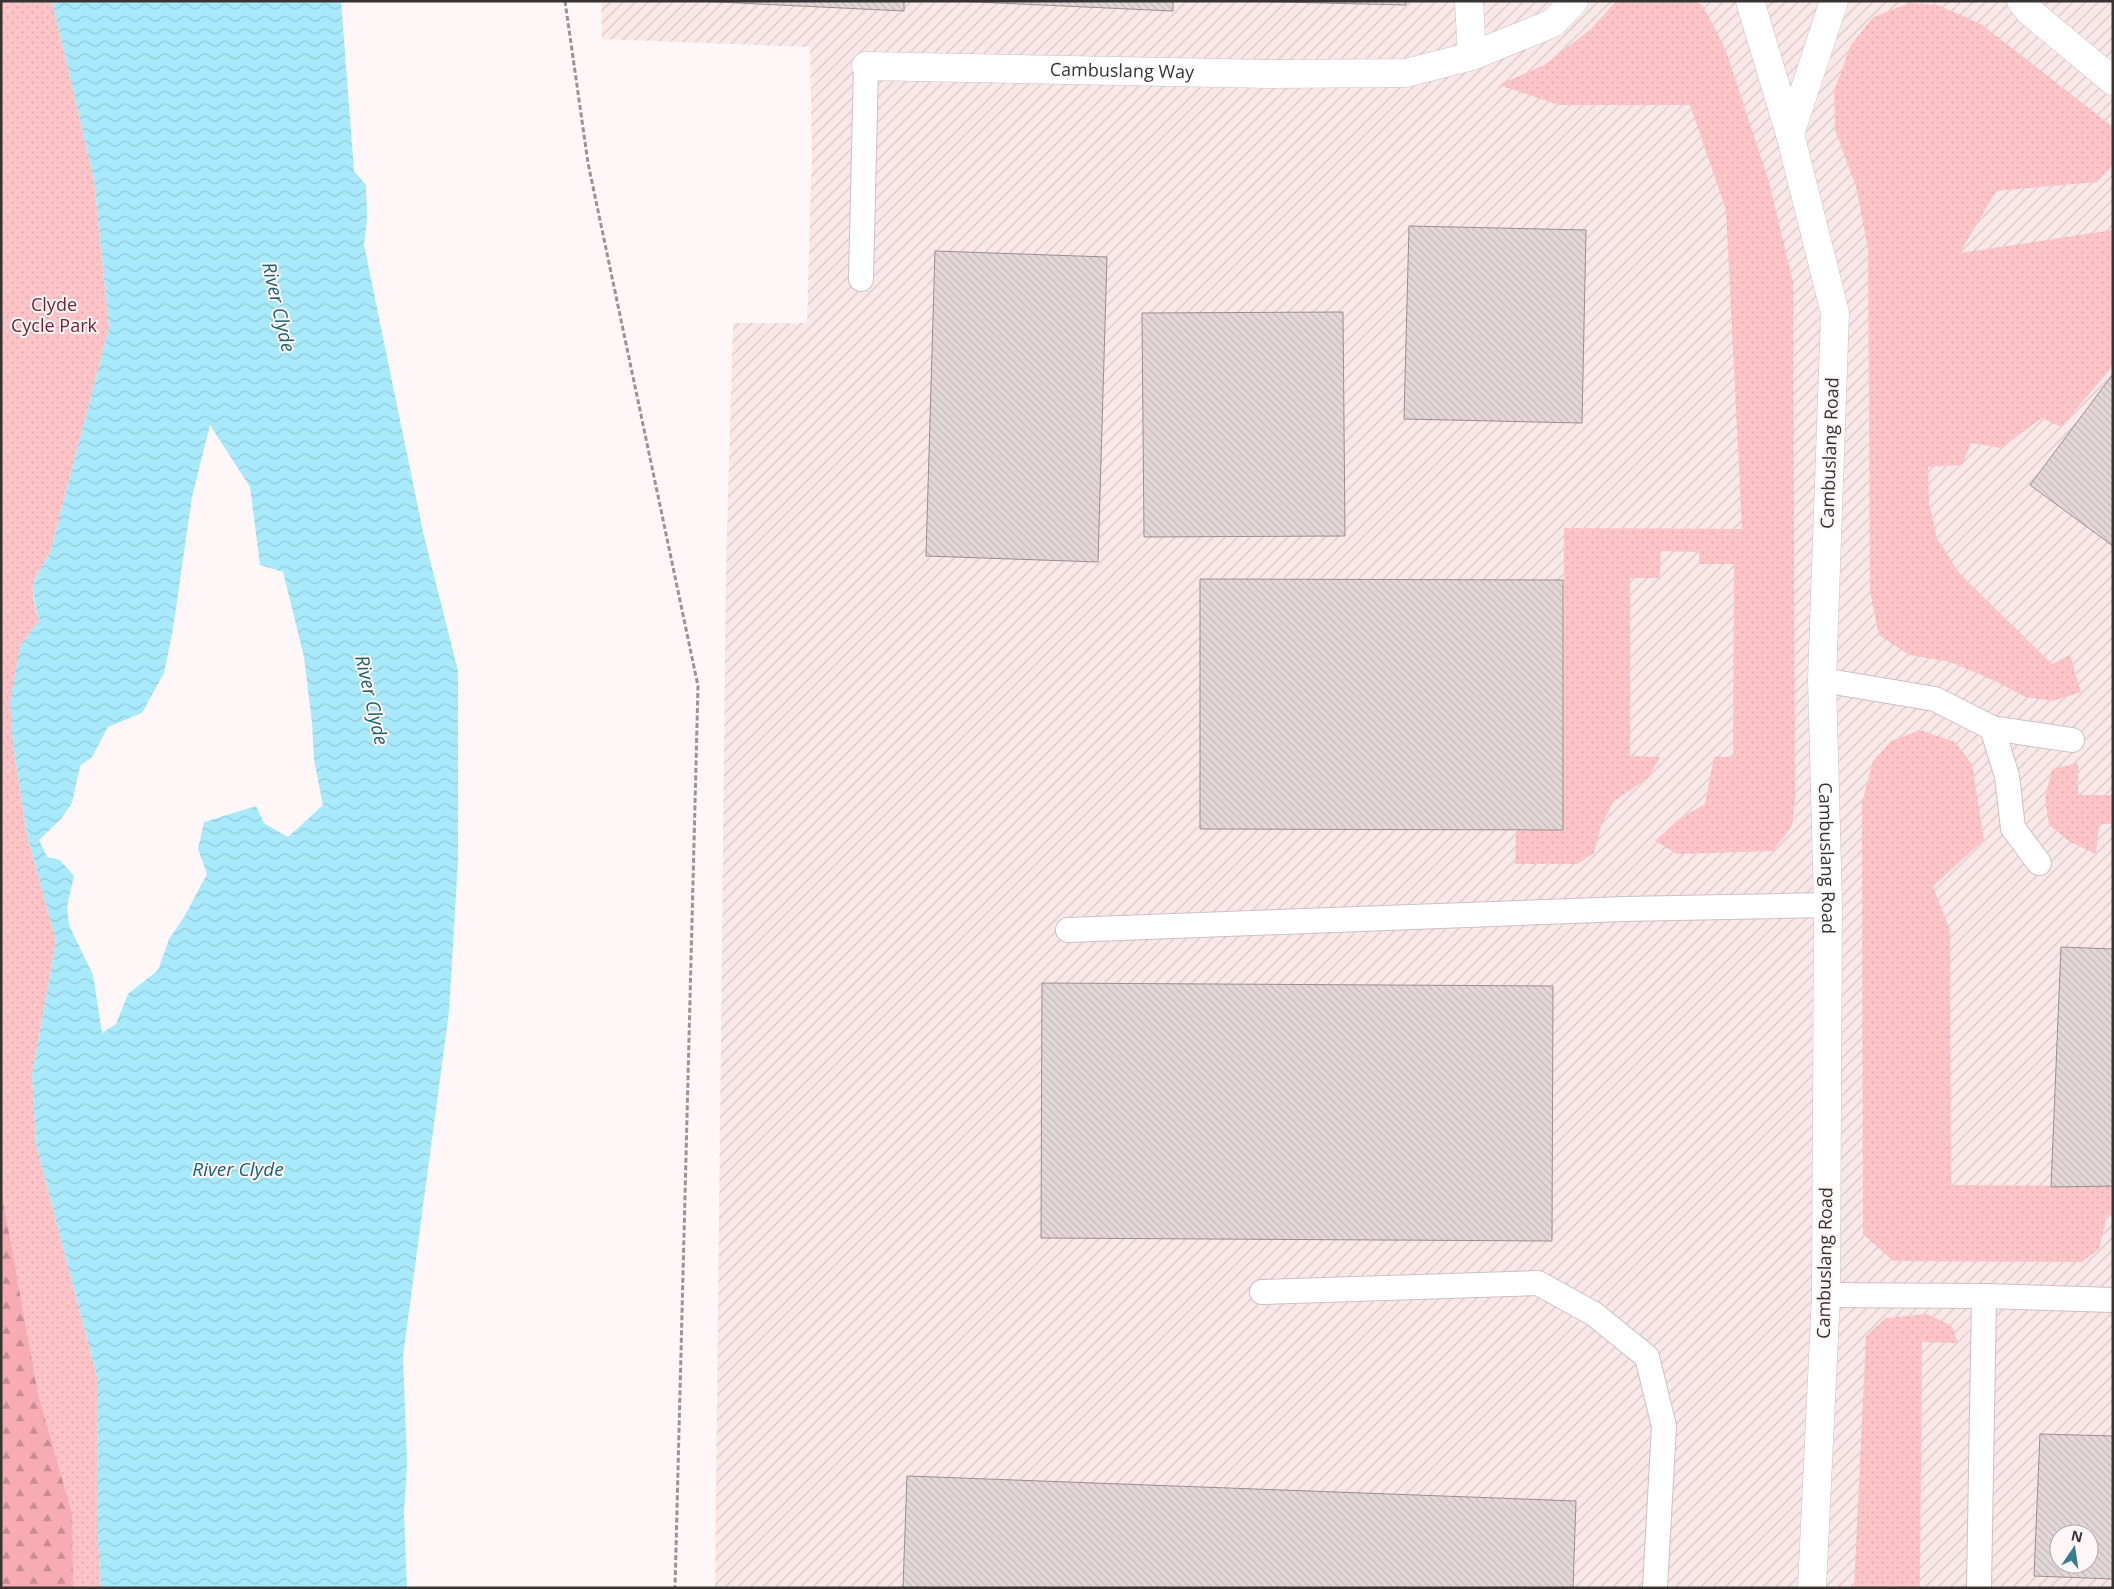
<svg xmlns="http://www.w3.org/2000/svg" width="2114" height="1589" viewBox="0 0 2114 1589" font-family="'Open Sans',sans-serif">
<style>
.industrial{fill:url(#industrial-furrows);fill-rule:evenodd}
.grass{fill:url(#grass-dots)}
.forest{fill:url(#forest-firs)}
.water{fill:url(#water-waves);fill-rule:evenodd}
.building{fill:url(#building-back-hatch);stroke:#9a8e8e;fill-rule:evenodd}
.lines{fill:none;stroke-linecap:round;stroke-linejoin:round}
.lane-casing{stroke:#cec1c2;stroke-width:26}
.street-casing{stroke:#cec1c2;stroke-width:29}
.path{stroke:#9b9495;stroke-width:3;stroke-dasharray:5 2.5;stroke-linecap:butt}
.lane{stroke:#fff;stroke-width:24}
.street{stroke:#fff;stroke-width:28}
.labels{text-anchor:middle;stroke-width:4;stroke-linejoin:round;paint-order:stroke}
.street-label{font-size:18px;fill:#383333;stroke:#fff6f7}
.park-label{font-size:18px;fill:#711d2d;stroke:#fff6f7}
.water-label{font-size:19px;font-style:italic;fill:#1c6171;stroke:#fff6f7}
</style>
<defs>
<pattern id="industrial-furrows" width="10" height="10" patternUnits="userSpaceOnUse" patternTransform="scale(1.25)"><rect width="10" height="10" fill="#fae8e9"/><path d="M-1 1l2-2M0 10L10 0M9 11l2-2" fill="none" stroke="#d7c7c8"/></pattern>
<pattern id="grass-dots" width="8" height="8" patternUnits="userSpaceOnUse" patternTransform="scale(1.25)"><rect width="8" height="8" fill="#fdc4c8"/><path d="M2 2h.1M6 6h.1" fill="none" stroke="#daa9ac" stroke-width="1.8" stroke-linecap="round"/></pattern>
<pattern id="forest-firs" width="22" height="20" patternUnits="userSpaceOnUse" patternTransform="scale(1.25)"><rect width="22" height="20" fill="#f6acb2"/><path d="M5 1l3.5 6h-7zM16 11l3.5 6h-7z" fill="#c88d91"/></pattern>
<pattern id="water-waves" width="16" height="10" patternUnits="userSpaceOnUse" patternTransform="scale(1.25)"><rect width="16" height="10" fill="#a8eafb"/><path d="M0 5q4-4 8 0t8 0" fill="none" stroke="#91c9d8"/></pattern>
<pattern id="building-back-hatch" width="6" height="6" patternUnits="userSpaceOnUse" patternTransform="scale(1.25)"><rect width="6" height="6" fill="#e4d7d7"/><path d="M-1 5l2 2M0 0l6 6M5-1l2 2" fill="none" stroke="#c4b9b9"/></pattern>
</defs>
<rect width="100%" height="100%" fill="#fff6f7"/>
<path class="industrial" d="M601,1H2113V1588H715L726,568L733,323H807L812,152L810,47L602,39ZM2059,1534H2089V1564H2059Z"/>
<g class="grass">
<path d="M1,1H52L94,180L109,327L50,553C30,583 29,586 39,621L20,646L13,744L27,835L56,941L32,1075L36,1145L97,1377L98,1541L101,1588H1Z"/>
<polygon points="1616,1 1696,1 1703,6 1725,48 1769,182 1793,282 1795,800 1792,826 1773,851 1677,854 1655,841 1679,819 1705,804 1714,757 1733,757 1734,564 1699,564 1699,552 1661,551 1660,578 1630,578 1630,756 1660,757 1648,778 1613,802 1601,826 1594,853 1577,864 1515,864 1516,831 1563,829 1564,528 1742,529 1726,210 1690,105 1559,105 1499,85 1544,65 1591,29"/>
<polygon points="1909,3 1938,5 1981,24 2113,127 2112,166 2097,182 1996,191 1960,253 2113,230 2113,366 2061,427 2042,418 2001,448 1971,443 1962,465 1928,467 1929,503 1937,538 1959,573 2052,664 2070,655 2081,692 2053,701 2025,697 1995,681 1950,662 1909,655 1879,635 1870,592 1868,248 1856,187 1835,130 1834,91 1851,45 1873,17"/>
<polygon points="1920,730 1955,742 1972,764 1984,840 1933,886 1950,931 1951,1185 2113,1186 2113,1215 2107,1215 2099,1249 2082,1262 1893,1261 1863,1234 1862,803 1873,761 1891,741"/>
<polygon points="2078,763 2078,795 2113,795 2113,824 2099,824 2096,854 2070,842 2049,825 2045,798 2052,769"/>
<polygon points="1927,1314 1952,1326 1958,1343 1922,1342 1920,1588 1854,1588 1866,1336 1886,1318"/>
</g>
<polygon class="forest" points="1,1189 38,1394 72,1514 73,1588 1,1588"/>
<path class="water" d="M52,1H341L354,171L366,185L367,219L364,245L423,532L458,671V860L449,1012L403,1356L407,1462L404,1514L407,1588H101L98,1541L97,1377L36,1145L32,1075L56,941L27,835L13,744L10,703L20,646L39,621C30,585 30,584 50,553L109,327L94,180ZM210,425L250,487L260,565L283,572L304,657L312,723L314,760L323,805L288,837L264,823L256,806L204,822L198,849L207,874L184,917L169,939L158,970L128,994L116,1024L102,1033L93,975L69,925L67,907L74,876L60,860L47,857L39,840L61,819L72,803L80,766L92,757L108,727L142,713L164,673L173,629L192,497Z"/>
<g class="building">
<polygon points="697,1 904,1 904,11"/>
<polygon points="954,1 1173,1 1173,11"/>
<polygon points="1240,1 1406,1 1406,5"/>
<polygon points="1409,226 1586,230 1582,423 1404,419"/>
<polygon points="935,251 1107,257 1098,562 926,556"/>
<polygon points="1343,312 1345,536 1144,537 1142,313"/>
<polygon points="2113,374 2113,546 2030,485"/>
<polygon points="1200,579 1563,580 1563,830 1200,829"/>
<polygon points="2061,947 2113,949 2113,1186 2051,1187"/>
<polygon points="1042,983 1553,986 1552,1241 1041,1238"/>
<path d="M2040,1434L2113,1436V1579L2034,1576ZM2059,1534H2089V1564H2059Z"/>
<polygon points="907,1476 1576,1501 1573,1588 903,1588"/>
</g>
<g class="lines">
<g class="lane-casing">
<g id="lane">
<polyline points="861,279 866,66"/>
<polyline points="1822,680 1935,699 1992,728 2007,776 2013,828 2039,863"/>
<polyline points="1992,728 2072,740"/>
<polyline points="1068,930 1624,909 1828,905"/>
<polyline points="1262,1292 1538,1283 1594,1314 1647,1357 1664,1426 1655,1588"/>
<polyline points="1826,1295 1984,1296 2113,1300"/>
<polyline points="1979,1588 1984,1296"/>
</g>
</g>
<g class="street-casing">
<g id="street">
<polyline points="1469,1 1472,56"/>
<path id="s1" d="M1750,1L1790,134L1835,313L1822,680L1828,905L1826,1295L1812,1588"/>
<polyline points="2021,1 2029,11 2113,81"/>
<path id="s2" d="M866,66L1270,74L1406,73L1472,56L1553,23L1574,1"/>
<polyline points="1790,134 1834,1"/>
</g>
</g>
<polyline class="path" points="565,1 588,163 698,686 675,1588"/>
<use href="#lane" class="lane"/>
<use href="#street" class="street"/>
</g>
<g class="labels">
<g class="street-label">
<text dy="6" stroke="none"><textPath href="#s2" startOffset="256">Cambuslang Way</textPath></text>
<text transform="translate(1830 453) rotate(-88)" y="6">Cambuslang Road</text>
<text dy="6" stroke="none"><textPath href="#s1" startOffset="869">Cambuslang Road</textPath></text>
<text transform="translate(1825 1263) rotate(-89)" y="6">Cambuslang Road</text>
</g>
<g class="park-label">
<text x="54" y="311">Clyde<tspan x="54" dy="21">Cycle Park</tspan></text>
</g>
<g class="water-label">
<text transform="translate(279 307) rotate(77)" y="7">River Clyde</text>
<text transform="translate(372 700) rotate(77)" y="7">River Clyde</text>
<text x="238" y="1176">River Clyde</text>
</g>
</g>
<rect width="2114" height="1589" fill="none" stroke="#383333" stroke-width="5"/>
<g transform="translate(2074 1549) rotate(13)"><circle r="24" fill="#fff6f7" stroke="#afa8a9"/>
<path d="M0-4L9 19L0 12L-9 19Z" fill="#397c8c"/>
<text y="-8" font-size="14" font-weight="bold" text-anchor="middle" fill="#383333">N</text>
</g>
</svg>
